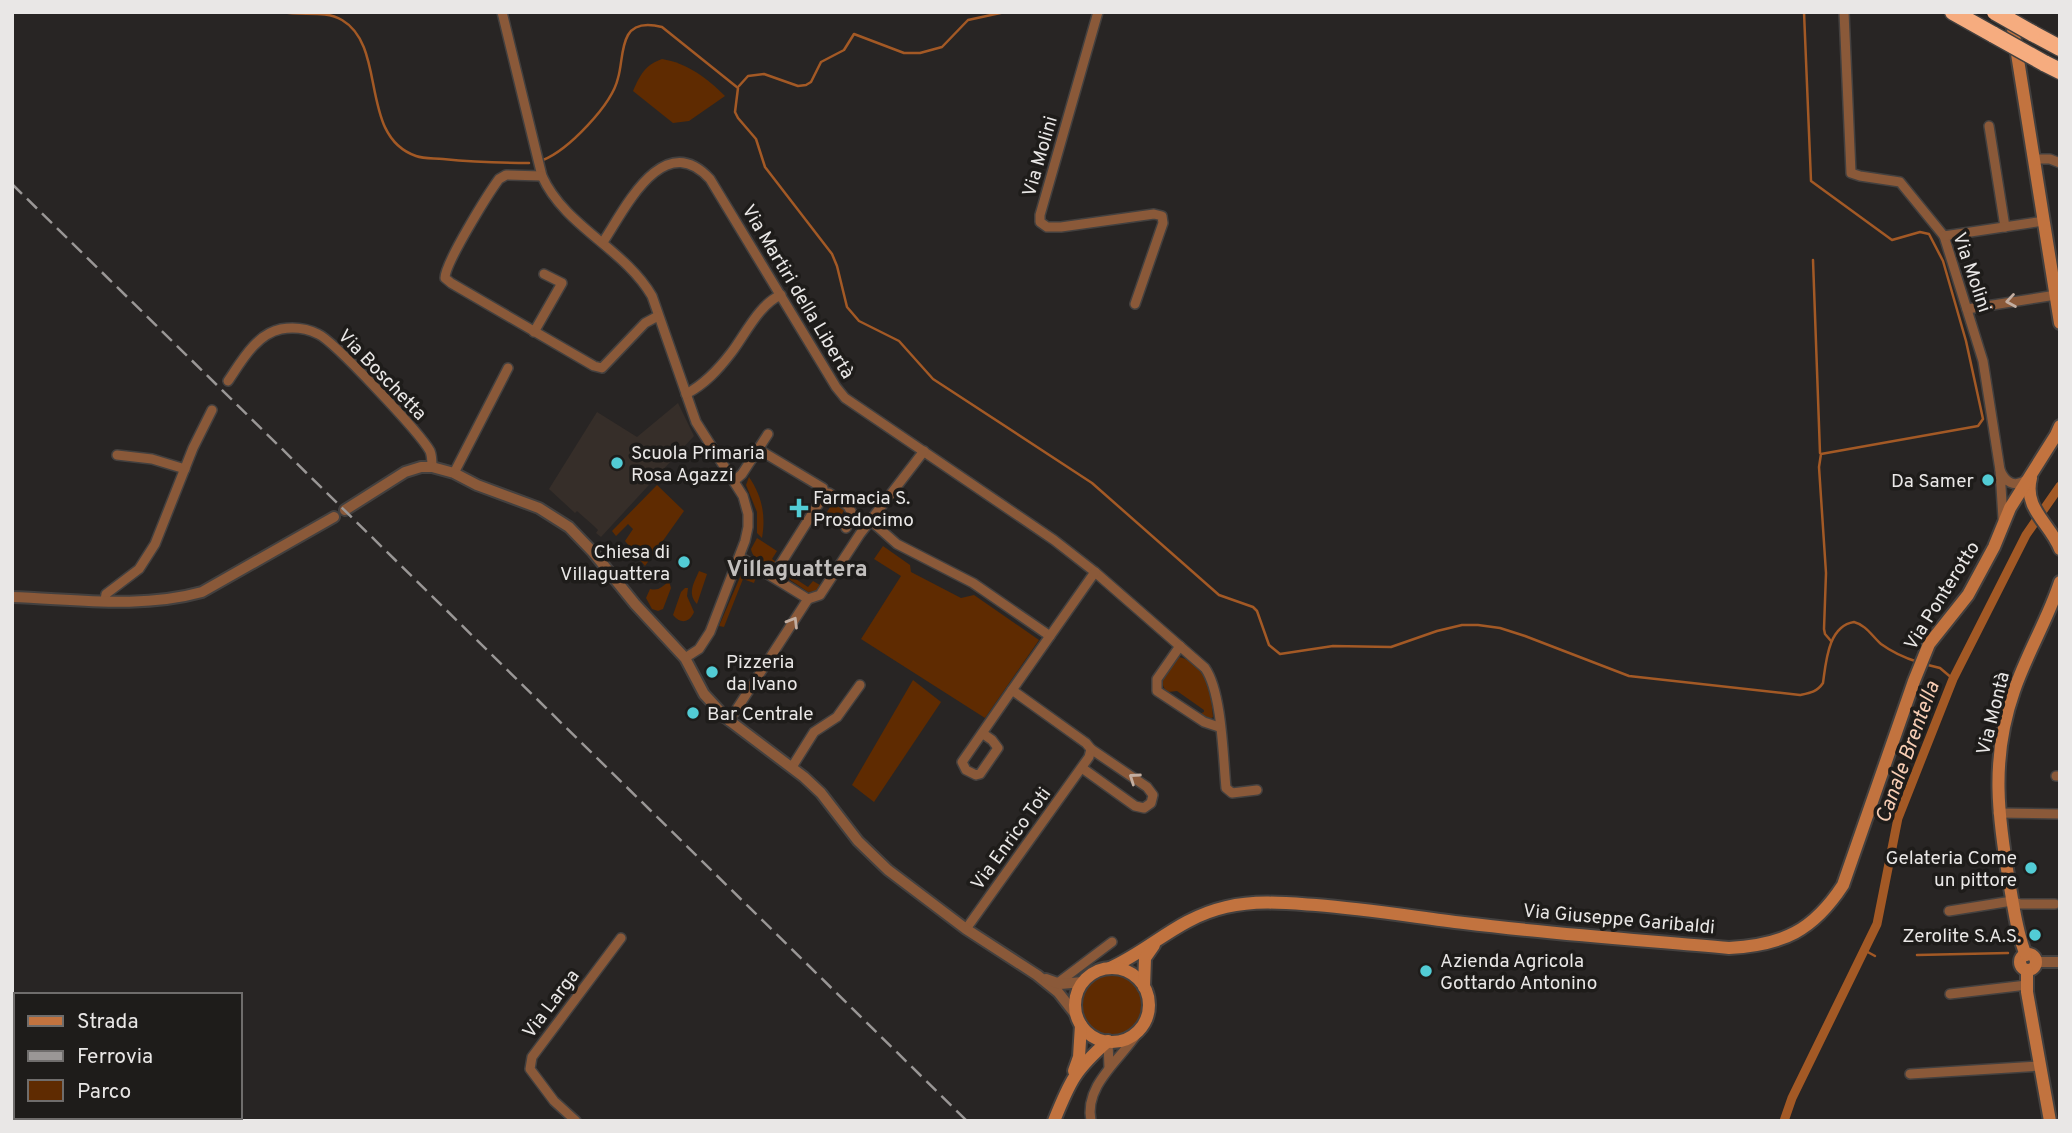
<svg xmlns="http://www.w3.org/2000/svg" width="2072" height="1133" viewBox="0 0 2072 1133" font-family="Overpass,sans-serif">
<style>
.built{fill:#362e29}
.green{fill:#5f2b01}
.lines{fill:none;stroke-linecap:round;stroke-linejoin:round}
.stream{stroke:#a35925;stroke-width:2.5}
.canal{stroke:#a35925;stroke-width:9}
.minor-casing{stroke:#43403f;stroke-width:12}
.tertiary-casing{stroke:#43403f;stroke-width:14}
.secondary-casing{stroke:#43403f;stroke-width:16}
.motorway-casing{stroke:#43403f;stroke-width:19}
.minor{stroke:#8a5939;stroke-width:9}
.tertiary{stroke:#8a5939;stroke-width:10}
.secondary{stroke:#c2733f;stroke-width:12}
.motorway{stroke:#f6ac7f;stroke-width:16}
.rail{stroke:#9a9796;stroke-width:2.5;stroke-dasharray:14 7;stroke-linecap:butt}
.motorway-bridge-casing{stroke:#43403f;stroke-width:19;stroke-linecap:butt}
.motorway-bridge{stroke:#f6ac7f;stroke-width:16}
.oneway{stroke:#c3aea1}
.poi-dot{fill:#52ccd5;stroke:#1e1c1a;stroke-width:2.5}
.labels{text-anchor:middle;stroke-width:7;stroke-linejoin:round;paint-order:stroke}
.street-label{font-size:19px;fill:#e9e7e6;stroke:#1e1c1a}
.poi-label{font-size:19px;fill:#e9e7e6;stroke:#1e1c1a;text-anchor:start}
.water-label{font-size:21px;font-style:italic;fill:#f7cdb4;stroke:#1e1c1a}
.quarter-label{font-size:23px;font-weight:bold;fill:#c2bfbd;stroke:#1e1c1a}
</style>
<rect width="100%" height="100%" fill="#282524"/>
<polygon class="built" points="678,403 694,436 601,537 596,533 598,530 594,526 577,511 575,513 549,489 597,412 637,437"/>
<g class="green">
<path d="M662,59C687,63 707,78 725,96L689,121L673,123L633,91C640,75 645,65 662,59Z"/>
<path d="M749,477C762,496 766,515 762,538L757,533V512L746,485Z"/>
<polygon points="657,485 684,511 645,566 625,541 633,529 628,524 616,536 612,531"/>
<polygon points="834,500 846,507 838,521 826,514"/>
<path d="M757,538L777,551L772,559L776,562L773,564C764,565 752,558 751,549Z"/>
<polygon points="883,546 910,565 911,572 961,598 974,595 1039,640 985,718 861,639 901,576 874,559"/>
<polygon points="787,564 792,568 788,574 808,587 813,581 820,585 817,591 808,592 786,577 783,574"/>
<polygon points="751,570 756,577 754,583 743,579 724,627 719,626 741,575 744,571"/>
<path d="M699,571L707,574L697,604C687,593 694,583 699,571Z"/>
<path d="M669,581L671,588L663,609L658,611L652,609L646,598L650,589C659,591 662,587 669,581Z"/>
<path d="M685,588H688L687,596L694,612C690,622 681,625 673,615L681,592Z"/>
<path d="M1179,657C1208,663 1211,693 1213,717L1210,719L1199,714L1204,712V710L1177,691L1168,692C1155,683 1169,665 1179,657Z"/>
<polygon points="913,680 941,702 874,802 852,785"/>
<circle cx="1112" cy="1005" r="31"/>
</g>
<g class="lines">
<g class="stream">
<path d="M283,12C302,16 325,10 342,20C388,47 358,136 416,156C424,159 434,158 443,159C472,162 500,163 529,163"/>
<polyline points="1804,12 1811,181 1892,240 1920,232 1929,234 1943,261 1966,341 1983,419 1978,426 1821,454 1819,467 1826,573 1824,629 1825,634 1831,641"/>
<polyline points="739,86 748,76 764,74 798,86 806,85 811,82 821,62 844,50 854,34 904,53 920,53 942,47 968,20 1005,12"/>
<path d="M543,160C568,150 612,105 618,78C622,65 621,47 628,35C635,23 650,24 662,27L738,88L735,112L738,118L756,139L765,167L832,254L837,266L847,307L859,321L899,341L933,379L1092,483L1219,595L1253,607L1257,611L1269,645L1280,654L1333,646L1391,647L1437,631L1462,625H1478L1500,628L1525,636L1629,676L1800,695C1810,693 1817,692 1823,683C1826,662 1828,626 1854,622C1866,625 1872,636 1881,644C1892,652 1905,658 1918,662"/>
<polyline points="1813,260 1820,453"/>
<polyline points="1924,664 1940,668 1953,679"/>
<polyline points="1864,950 1875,956"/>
<polyline points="1917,955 2008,953"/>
</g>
<polyline class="canal" points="1784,1121 1792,1098 1877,924 1898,818 1953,679 2026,535 2060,486"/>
<g class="minor-casing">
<g id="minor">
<path d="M502,12L542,176C565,227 624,248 652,296L696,422L743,496L748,514V527L745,541L710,632L699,649L685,658"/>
<polyline points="1098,12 1040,215 1040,222 1047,227 1061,227 1154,214 1162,216 1163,223 1135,304"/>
<polyline points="1844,12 1851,173 1860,176 1900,182 1944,236 1983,361 2000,470"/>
<polyline points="1989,126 2005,227"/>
<polyline points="2033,159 2050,159 2060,163"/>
<path d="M542,176L506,175L499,179C488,194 445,263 445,278L451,283L594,366L602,368L645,323L658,316"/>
<polyline points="1944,236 2044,221"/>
<path d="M603,242C625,209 663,128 710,179L836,387L845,398L1054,540L1095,572L1205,668C1222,692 1223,757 1226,788L1232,793L1257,790"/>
<polyline points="1967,309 2056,295"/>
<polyline points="534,332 562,283 544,274"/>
<path d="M228,381C241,362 256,334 281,329C293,327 306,328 318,334C334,341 420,433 430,451C432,456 432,461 432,467"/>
<path d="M686,394C705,384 718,370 731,353C745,335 759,304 781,295"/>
<polyline points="758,449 823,488 824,495 773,576"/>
<polyline points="117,455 152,459 185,469"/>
<polyline points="454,473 508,368"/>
<polyline points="734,481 742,474 768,434"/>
<polyline points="824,495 829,493 848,506 853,515 846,528"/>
<path d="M2003,519L2000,470C2005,482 2014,488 2026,480"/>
<polyline points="871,521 897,544 973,583 1050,636"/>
<polyline points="740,557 808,599 820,595 860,534 924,451"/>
<polyline points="105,600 106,594 139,569 155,544 193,448 212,410"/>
<polyline points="1180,646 1157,679 1157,691 1204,722 1219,727"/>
<polyline points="729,721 808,599"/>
<polyline points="982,733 992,740 998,748 980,774 976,775 966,770 962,762 1012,690"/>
<polyline points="792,767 814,732 837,717 860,685"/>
<polyline points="1082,768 1135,806 1144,808 1151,803 1153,795 1147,787 1091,749"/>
<polyline points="2056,776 2060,776"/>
<polyline points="1998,813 2060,814"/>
<polyline points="1949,911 2012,901 2020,904 2055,904"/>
<polyline points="966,929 1089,757 1091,749 1086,743 1012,690 1095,572"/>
<polyline points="1055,985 1112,942"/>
<polyline points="1950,994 2027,985"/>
<polyline points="1108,1041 1109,1068"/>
<polyline points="1910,1074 2040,1066"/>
<polyline points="576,1121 554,1101 530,1069 532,1057 621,938"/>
<path d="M1091,1121C1083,1083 1126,1056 1142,1026"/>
</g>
</g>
<g class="tertiary-casing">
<g id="tertiary">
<polyline points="345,510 405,472 421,467 432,467 454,473 477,485 539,508 569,527 593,552 635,604 685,658 704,694 726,718 804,777 821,793 858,841 888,870 966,929 1037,975 1058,992 1076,1015"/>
<path d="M12,597C75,599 141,609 202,592L334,517"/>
<polyline points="2036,962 2060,962"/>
<polyline points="1046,979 1060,984 1083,982"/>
</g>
</g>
<g class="secondary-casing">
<g id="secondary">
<polyline points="2011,16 2060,323"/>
<path d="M2031,478C2023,509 2050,523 2060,549"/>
<circle cx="2028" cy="962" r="8"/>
<path d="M2026,955C2017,934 2014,909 2010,887C1998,818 1990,759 2014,691C2027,653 2048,619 2060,582"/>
<path d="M1110,968C1152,949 1178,918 1226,907C1257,900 1286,903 1316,905C1366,909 1415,917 1464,923C1552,934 1641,940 1729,948C1783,945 1813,931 1843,885L1914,681L1929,644L1968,595L1994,547L2010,508L2056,435L2060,426"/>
<circle cx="1112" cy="1005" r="37"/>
<polyline points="2027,971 2027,992 2050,1121"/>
<polyline points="1144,987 1145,958 1154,945"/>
<polyline points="1074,1071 1079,1057 1081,1025"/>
<path d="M1054,1121C1070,1081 1075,1070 1108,1041"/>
</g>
</g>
<g class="motorway-casing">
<g id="motorway">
<polyline points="1953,12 1994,35"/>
<polyline points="2032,33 2060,48"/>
<polyline points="2044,63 2060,71"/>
</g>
</g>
<use href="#minor" class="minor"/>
<use href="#tertiary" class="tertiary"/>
<use href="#secondary" class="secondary"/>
<use href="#motorway" class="motorway"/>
<polyline class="rail" points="12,184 967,1121"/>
<g class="motorway-bridge-casing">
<g id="motorway-bridge">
<polyline points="1995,12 2032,33"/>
<polyline points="1994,35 2044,63"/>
</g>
</g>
<use href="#motorway-bridge" class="motorway-bridge"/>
</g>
<defs><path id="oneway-chevron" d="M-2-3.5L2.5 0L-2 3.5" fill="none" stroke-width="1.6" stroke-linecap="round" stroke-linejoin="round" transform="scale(1.75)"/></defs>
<g class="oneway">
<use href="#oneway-chevron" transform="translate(2011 301) rotate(171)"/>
<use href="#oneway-chevron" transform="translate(793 622) rotate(-59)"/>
<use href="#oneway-chevron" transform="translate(1134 778) rotate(-145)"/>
</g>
<g class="poi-dot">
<circle cx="617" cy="463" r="7"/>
<circle cx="1988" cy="480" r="7"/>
<path d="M795.5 497.5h7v7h7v7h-7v7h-7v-7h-7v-7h7z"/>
<circle cx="684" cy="562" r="7"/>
<circle cx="712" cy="672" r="7"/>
<circle cx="693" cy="713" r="7"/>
<circle cx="2031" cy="868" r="7"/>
<circle cx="2035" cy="935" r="7"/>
<circle cx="1426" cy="971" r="7"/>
</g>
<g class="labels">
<g class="street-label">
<text transform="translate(1039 156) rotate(-74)" y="7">Via Molini</text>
<text transform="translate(1973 272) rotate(71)" y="7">Via Molini</text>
<text transform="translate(799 291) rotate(59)" y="7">Via Martiri della Libertà</text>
<text transform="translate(383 374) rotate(46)" y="7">Via Boschetta</text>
<text transform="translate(1941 595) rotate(-58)" y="7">Via Ponterotto</text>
<text transform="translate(1992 713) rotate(-76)" y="7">Via Montà</text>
<text transform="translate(1010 838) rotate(-54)" y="7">Via Enrico Toti</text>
<text transform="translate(1619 918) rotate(5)" y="7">Via Giuseppe Garibaldi</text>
<text transform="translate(550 1003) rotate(-53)" y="7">Via Larga</text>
</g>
<g class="poi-label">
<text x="631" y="459">Scuola Primaria<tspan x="631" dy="22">Rosa Agazzi</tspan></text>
<text x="1974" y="487" text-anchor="end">Da Samer</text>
<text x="813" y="504">Farmacia S.<tspan x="813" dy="22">Prosdocimo</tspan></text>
<text x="670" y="558" text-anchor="end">Chiesa di<tspan x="670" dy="22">Villaguattera</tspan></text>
<text x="726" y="668">Pizzeria<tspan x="726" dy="22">da Ivano</tspan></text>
<text x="707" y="720">Bar Centrale</text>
<text x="2017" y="864" text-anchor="end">Gelateria Come<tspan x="2017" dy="22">un pittore</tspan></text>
<text x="2021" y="942" text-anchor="end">Zerolite S.A.S.</text>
<text x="1440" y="967">Azienda Agricola<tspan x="1440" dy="22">Gottardo Antonino</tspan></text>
</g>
<g class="water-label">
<text transform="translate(1907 752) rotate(-70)" y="7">Canale Brentella</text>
</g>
<g class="quarter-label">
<text x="797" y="576">Villaguattera</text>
</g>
</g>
<rect width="2072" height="1133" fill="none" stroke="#e9e7e6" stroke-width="28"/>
<rect x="14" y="993" width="228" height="126" fill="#1e1c1a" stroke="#6f6d6c" stroke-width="2"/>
<rect x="28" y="1016" width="35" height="10" fill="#c2733f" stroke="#6f6d6c" stroke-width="2"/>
<text x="77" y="1028" font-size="21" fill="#e9e7e6">Strada</text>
<rect x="28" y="1051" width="35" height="10" fill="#9a9796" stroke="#6f6d6c" stroke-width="2"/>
<text x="77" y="1063" font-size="21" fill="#e9e7e6">Ferrovia</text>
<rect x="28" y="1080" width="35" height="21" fill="#5f2b01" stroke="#6f6d6c" stroke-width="2"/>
<text x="77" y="1098" font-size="21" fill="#e9e7e6">Parco</text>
</svg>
